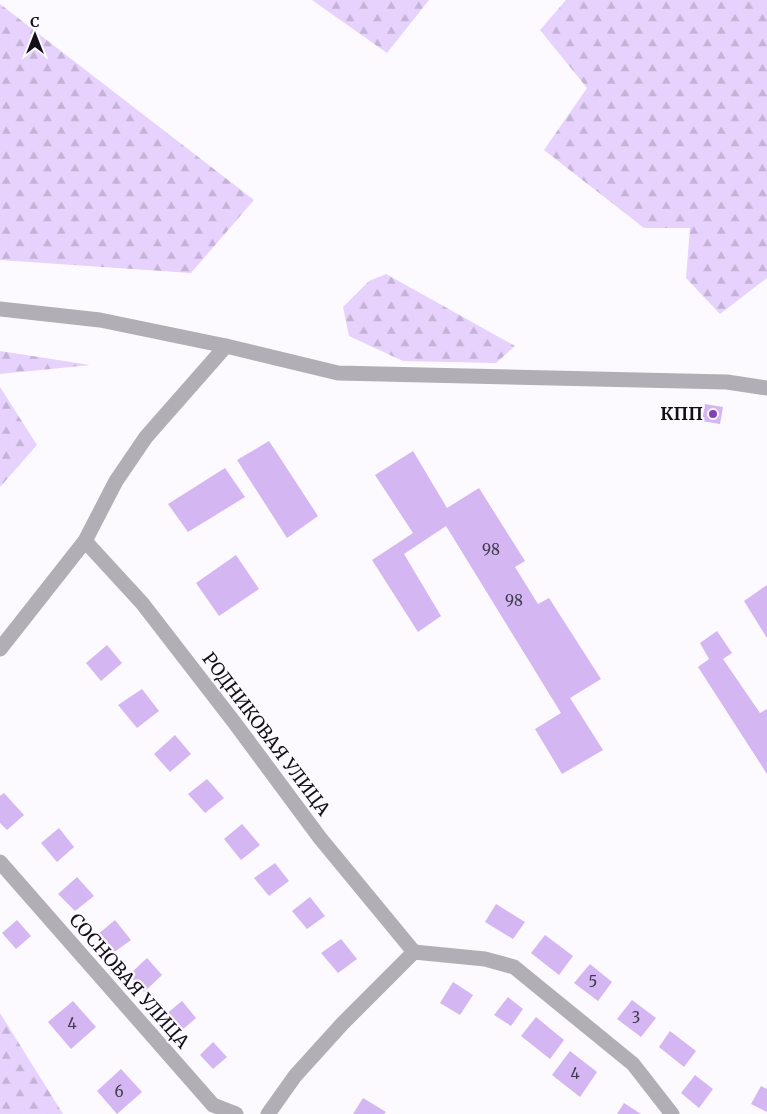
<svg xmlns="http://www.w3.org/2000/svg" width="767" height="1114" viewBox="0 0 767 1114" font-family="Merriweather,serif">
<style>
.forest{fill:url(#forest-firs)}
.building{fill:#d4b7f2}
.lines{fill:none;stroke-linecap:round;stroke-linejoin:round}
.minor{stroke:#b2aeb6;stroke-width:15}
.poi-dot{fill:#8140b4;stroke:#fcfafe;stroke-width:2}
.labels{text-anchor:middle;stroke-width:4.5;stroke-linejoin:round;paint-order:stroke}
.number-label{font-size:15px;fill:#42394d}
.poi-label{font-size:18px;font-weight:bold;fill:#120f16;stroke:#fcfafe;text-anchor:end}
.street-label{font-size:18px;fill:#120f16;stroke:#fcfafe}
</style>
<defs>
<pattern id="forest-firs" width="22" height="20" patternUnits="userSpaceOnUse" patternTransform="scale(1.25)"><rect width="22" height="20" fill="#e6d2fc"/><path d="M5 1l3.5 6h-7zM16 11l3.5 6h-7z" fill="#c4b3d7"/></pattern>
</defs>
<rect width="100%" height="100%" fill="#fcfafe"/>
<g class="forest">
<polygon points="312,0 429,0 387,53"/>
<polygon points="566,0 767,0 767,278 720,314 686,278 690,228 644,228 544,150 587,88 540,30"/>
<polygon points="0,4 254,200 191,273 0,260"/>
<polygon points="386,274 515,346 496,363 403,361 349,336 343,307 369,281"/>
<polygon points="0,351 90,365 0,374"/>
<polygon points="0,387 37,445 0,487"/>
<polygon points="0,1013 63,1114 0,1114"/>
</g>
<g class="building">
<polygon points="705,404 723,407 720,424 702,421"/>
<polygon points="269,441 318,516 287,538 237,460"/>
<polygon points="413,451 447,508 479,488 525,561 515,567 538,604 549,598 601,679 570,698 603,750 562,774 535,729 561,713 446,526 404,554 441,616 418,632 372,560 413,533 375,475"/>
<polygon points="225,468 245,497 188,532 168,504"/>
<polygon points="236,555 259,589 219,616 196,583"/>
<polygon points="767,585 767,638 744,601"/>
<polygon points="717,631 732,653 723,659 760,713 767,709 767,774 698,667 709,659 700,643"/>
<polygon points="107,645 122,663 101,681 86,663"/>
<polygon points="142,689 159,711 137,728 118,705"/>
<polygon points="175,735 191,754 170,772 154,754"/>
<polygon points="207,779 224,798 205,813 188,794"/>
<polygon points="4,793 24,815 7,830 0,823 0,796"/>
<polygon points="242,824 260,845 241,860 224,839"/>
<polygon points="59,828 74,847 57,862 41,843"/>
<polygon points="275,863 289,881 269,896 254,878"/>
<polygon points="77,877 94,896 75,911 58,894"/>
<polygon points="310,897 325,916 307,929 292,911"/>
<polygon points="496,904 525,922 513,939 485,922"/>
<polygon points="17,920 31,936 16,949 2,933"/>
<polygon points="115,920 131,940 113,953 97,935"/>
<polygon points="545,935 573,956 559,975 531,953"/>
<polygon points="341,939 357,959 338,973 321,953"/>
<polygon points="147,958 162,975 144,992 129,975"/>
<polygon points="590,964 612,982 598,1001 574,983"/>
<polygon points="453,982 473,995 460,1015 440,1003"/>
<polygon points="508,997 523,1009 511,1026 494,1015"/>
<polygon points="632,1000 656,1018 641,1037 617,1019"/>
<polygon points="73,1001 96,1027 71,1049 48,1022"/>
<polygon points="182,1001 196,1018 181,1031 165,1015"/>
<polygon points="536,1017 564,1040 550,1059 521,1036"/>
<polygon points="670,1031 696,1051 684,1067 659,1047"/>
<polygon points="213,1042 227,1057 213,1069 200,1055"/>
<polygon points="570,1051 597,1072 580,1097 552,1075"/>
<polygon points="121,1069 142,1092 117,1114 97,1091"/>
<polygon points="695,1075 713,1089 699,1108 681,1093"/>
<polygon points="761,1086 767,1089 767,1112 751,1104"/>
<polygon points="363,1098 386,1112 384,1114 353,1114"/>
<polygon points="624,1103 641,1114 617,1114"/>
</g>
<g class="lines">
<g class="minor">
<polyline points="0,309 100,320 226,346 338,373 727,382 767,388"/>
<polyline points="85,541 142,603 234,722 320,838 414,952"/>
<polyline points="0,649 85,541 116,481 146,437 226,346"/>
<polyline points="0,862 213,1105 236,1114"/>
<polyline points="414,952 485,959 514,967 633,1064 672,1114"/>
<polyline points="268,1114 295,1076 343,1023 414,952"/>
</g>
</g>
<circle class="poi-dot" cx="713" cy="414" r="5"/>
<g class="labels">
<g class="number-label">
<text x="491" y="555">98</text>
<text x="514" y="606">98</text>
<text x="593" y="987">5</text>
<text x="636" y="1023">3</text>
<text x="72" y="1029">4</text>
<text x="575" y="1079">4</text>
<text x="119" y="1097">6</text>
</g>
<g class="poi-label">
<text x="703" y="420">КПП</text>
</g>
<g class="street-label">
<text transform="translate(266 734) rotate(53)" y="6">РОДНИКОВАЯ УЛИЦА</text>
<text transform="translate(129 981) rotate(49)" y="6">СОСНОВАЯ УЛИЦА</text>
</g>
</g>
<g transform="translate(35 35)" stroke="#fcfafe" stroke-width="4" paint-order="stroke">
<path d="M0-4L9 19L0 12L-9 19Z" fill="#120f16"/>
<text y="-8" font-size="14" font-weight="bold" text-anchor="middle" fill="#120f16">С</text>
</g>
</svg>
